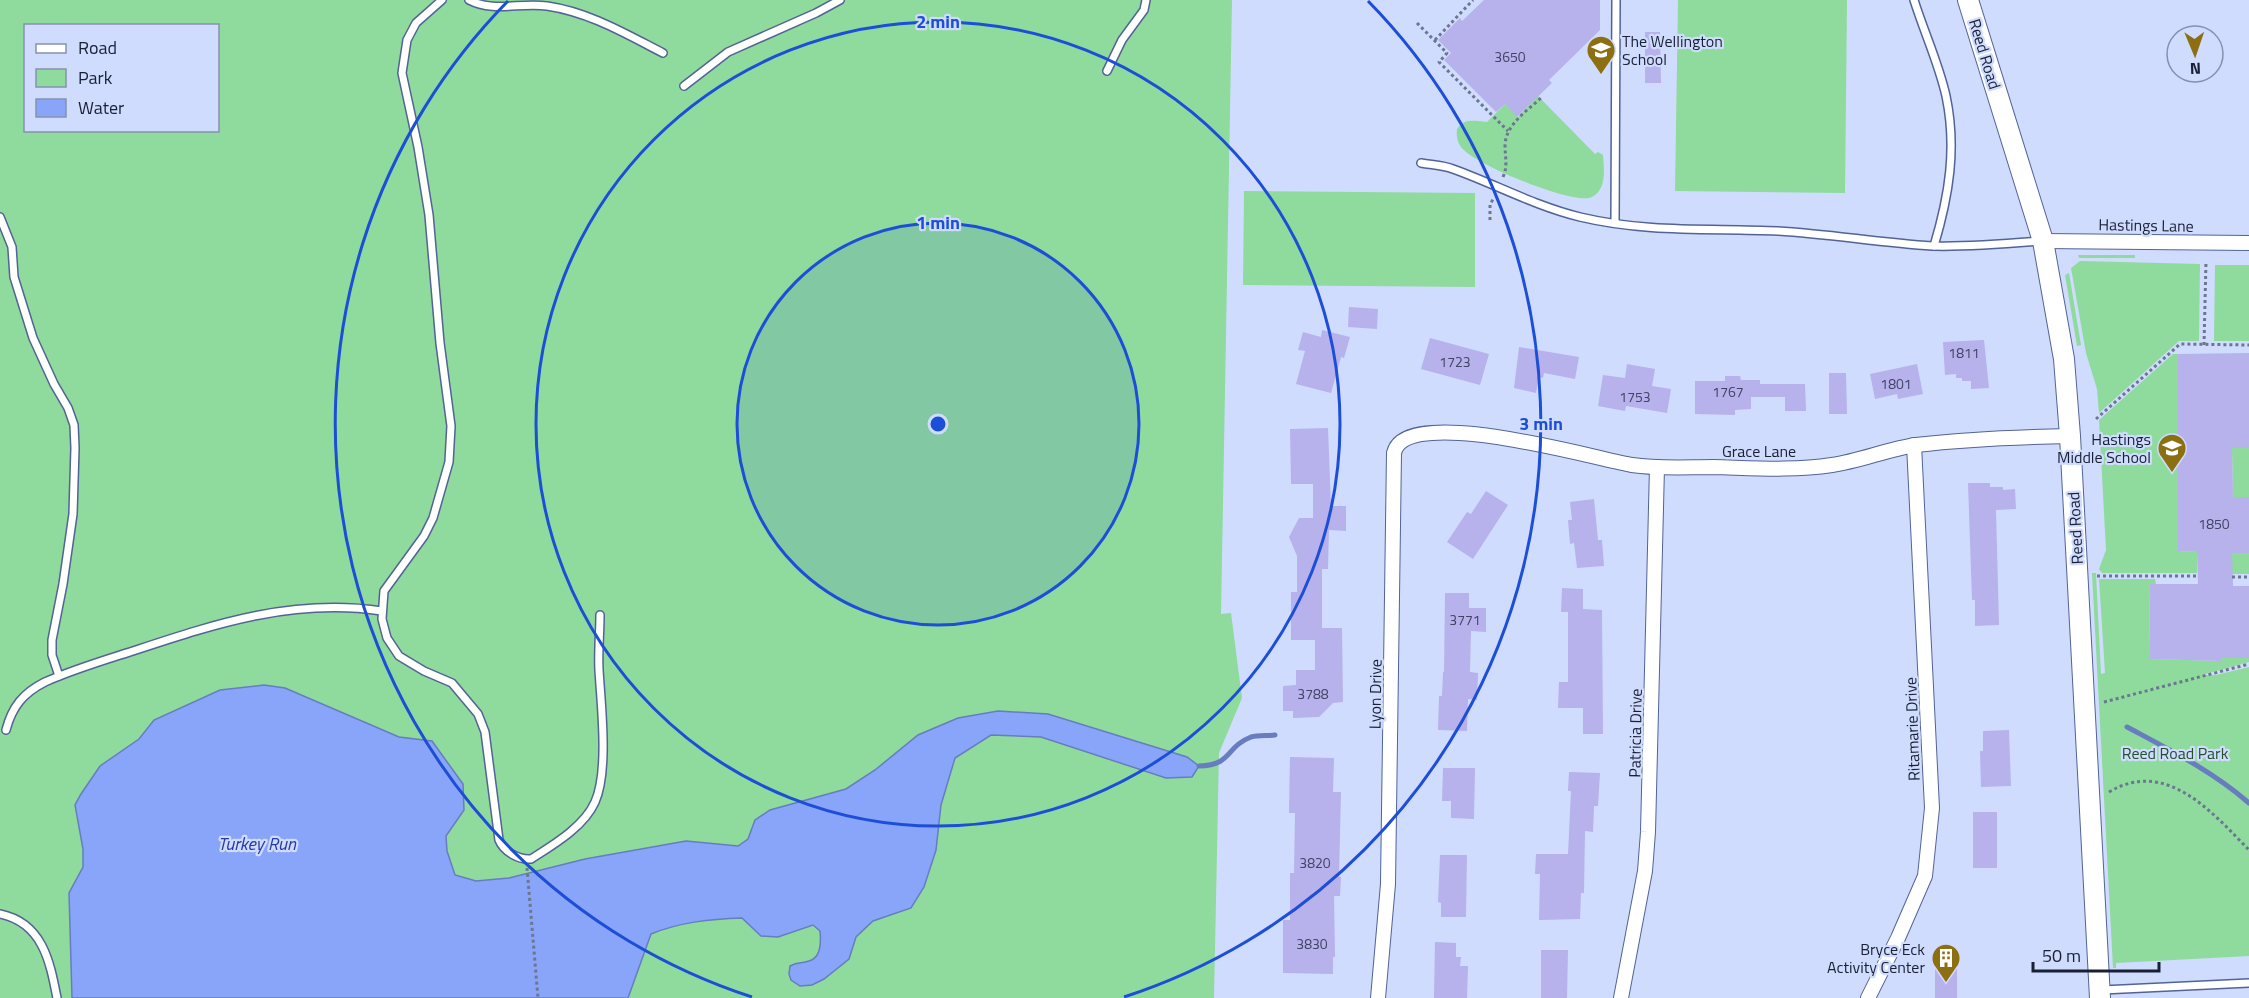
<svg xmlns="http://www.w3.org/2000/svg" width="2249" height="998" viewBox="0 0 2249 998" font-family="'Titillium Web',sans-serif">
<style>
.green{fill:#8fda9d;fill-rule:evenodd}
.water{fill:#88a5fa;stroke:#677dbf;stroke-width:1.5}
.lines{fill:none;stroke-linecap:round;stroke-linejoin:round}
.stream{stroke:#677dbf;stroke-width:5}
.building{fill:#b7b1ec}
.service-casing{stroke:#526396;stroke-width:10}
.minor-casing{stroke:#526396;stroke-width:16}
.secondary-casing{stroke:#526396;stroke-width:22}
.path{stroke:#6c7691;stroke-width:3;stroke-dasharray:3 3;stroke-linecap:butt}
.service{stroke:#fff;stroke-width:7}
.minor{stroke:#fff;stroke-width:14}
.secondary{stroke:#fff;stroke-width:20}
.ring{fill:none;stroke:#1d4ed8;stroke-width:3}
.labels{text-anchor:middle;stroke-width:4.5;stroke-linejoin:round;paint-order:stroke}
.number-label{font-size:14px;fill:#404463}
.poi-label{font-size:16px;fill:#192035;stroke:#cfdcfe;text-anchor:end}
.street-label{font-size:16px;fill:#192035;stroke:#cfdcfe}
.park-label{font-size:16px;fill:#24502e;stroke:#cfdcfe}
.water-label{font-size:18px;font-style:italic;fill:#2537af;stroke:#cfdcfe}
.centre{fill:#1d4ed8;stroke:#cfdcfe;stroke-width:3}
.ring-label{font-size:18px;text-anchor:middle;font-weight:bold;fill:#1d4ed8;stroke:#cfdcfe;stroke-width:4.5;stroke-linejoin:round;paint-order:stroke}
</style>
<rect width="100%" height="100%" fill="#cfdcfe"/>
<g class="green">
<path d="M0,0H1232L1221,614L1231,613L1242,698L1219,753L1214,998H0ZM26,26H218V130H26Z"/>
<polygon points="1678,0 1847,0 1845,193 1675,191"/>
<path d="M1538,96L1595,154L1598,152L1603,155C1604,169 1607,189 1592,197C1575,206 1477,165 1464,150C1458,145 1456,137 1457,129C1464,118 1475,121 1487,122L1505,104L1518,117Z"/>
<polygon points="1244,191 1475,193 1475,287 1243,285"/>
<polygon points="2078,255 2135,255 2135,258 2079,258"/>
<polygon points="2080,261 2200,264 2199,341 2179,341 2099,413 2097,389 2086,353 2071,268"/>
<polygon points="2215,265 2249,265 2249,341 2214,341"/>
<polygon points="2069,273 2081,345 2077,346 2065,275"/>
<polygon points="2173,354 2178,354 2178,551 2197,552 2197,573 2102,573 2099,569 2106,550 2099,420"/>
<polygon points="2232,448 2249,448 2249,497 2233,497"/>
<rect x="2232" y="553" width="17" height="21"/>
<polygon points="2092,573 2096,573 2101,674 2105,673 2099,579 2155,579 2156,584 2150,584 2149,659 2221,661 2221,658 2249,658 2249,662 2202,675 2216,675 2249,667 2249,956 2116,963 2116,968 2113,968"/>
</g>
<path class="water" d="M264,685L285,688L399,737L432,741L463,784L464,810L446,836L447,851L455,875L476,881L509,878L585,859L686,841L738,846L748,839L755,820L770,810L846,789L875,770L918,735L958,718L998,711L1048,714L1187,757L1199,766L1192,777L1166,778L1041,737L991,735L955,758L941,805L936,850L924,887L911,908L873,921L856,937L849,959L824,979L812,985L800,986L791,980L789,974L790,966C799,961 801,964 809,961C821,958 821,941 820,931L813,925L778,937L761,936L742,918C711,919 680,922 651,934L628,998H72L69,893L83,867V849L75,805L81,794L100,766L139,739L154,720L220,690Z"/>
<g class="lines">
<g class="stream">
<path d="M2127,727C2170,750 2212,771 2249,803"/>
<path d="M1199,766C1233,765 1225,747 1251,737C1258,735 1268,736 1275,735"/>
</g>
</g>
<g class="building">
<polygon points="1484,0 1600,0 1600,30 1549,80 1552,83 1517,117 1505,104 1496,112 1444,60 1451,53 1438,40 1460,18 1462,21"/>
<polygon points="1645,32 1660,32 1661,83 1645,83"/>
<polygon points="1349,307 1378,309 1377,329 1348,327"/>
<polygon points="1322,330 1350,337 1344,358 1341,357 1331,393 1296,384 1305,351 1298,350 1303,332 1321,337"/>
<polygon points="1430,338 1489,354 1480,385 1421,369"/>
<polygon points="1984,340 1989,388 1971,389 1971,381 1962,381 1962,378 1956,378 1956,374 1945,375 1943,342"/>
<polygon points="1519,347 1579,357 1575,379 1544,373 1543,378 1539,377 1536,393 1514,388"/>
<polygon points="2249,353 2249,448 2232,448 2233,497 2249,497 2249,553 2232,553 2233,586 2249,586 2249,658 2221,658 2221,661 2149,659 2150,584 2198,584 2197,552 2178,551 2178,354"/>
<polygon points="1627,364 1655,369 1652,386 1671,389 1667,413 1626,406 1625,411 1598,406 1603,375 1625,378"/>
<polygon points="1917,364 1923,394 1898,399 1897,394 1875,399 1870,374"/>
<polygon points="1829,373 1846,373 1847,414 1829,414"/>
<polygon points="1725,376 1740,376 1741,380 1760,380 1760,384 1805,384 1806,411 1785,411 1785,397 1751,397 1751,409 1735,410 1735,415 1695,414 1695,381 1725,381"/>
<polygon points="1328,428 1331,506 1346,506 1346,531 1329,530 1328,569 1322,569 1322,628 1342,628 1343,702 1333,703 1319,717 1293,718 1293,711 1283,711 1283,686 1296,685 1296,670 1315,670 1315,640 1291,640 1291,592 1297,592 1297,556 1289,537 1299,518 1313,518 1313,484 1291,484 1290,429"/>
<polygon points="1968,483 1990,483 1990,487 2003,487 2003,490 2015,489 2016,509 1996,510 1999,625 1975,626 1975,600 1972,600"/>
<polygon points="1486,491 1508,505 1473,559 1447,542 1467,512 1471,514"/>
<polygon points="1594,499 1598,540 1602,540 1604,566 1577,568 1574,543 1570,544 1568,520 1572,520 1570,502"/>
<polygon points="1562,588 1583,589 1583,609 1602,610 1603,734 1583,734 1583,708 1558,708 1559,682 1568,682 1568,612 1561,612"/>
<polygon points="1445,593 1469,593 1469,608 1486,608 1486,632 1471,631 1470,672 1478,673 1477,700 1468,699 1467,731 1438,730 1439,696 1442,696 1443,672 1444,672"/>
<polygon points="2009,730 2011,786 1981,787 1980,751 1983,751 1983,731"/>
<polygon points="1290,757 1334,758 1333,792 1341,792 1339,877 1341,877 1340,896 1334,896 1335,957 1333,957 1333,974 1283,973 1283,920 1290,920 1290,873 1294,873 1295,813 1289,813"/>
<polygon points="1443,768 1475,768 1474,819 1451,818 1451,801 1442,801"/>
<polygon points="1569,772 1600,773 1598,806 1594,806 1593,832 1585,831 1584,893 1581,893 1580,919 1539,920 1540,874 1535,874 1536,854 1568,854 1571,791 1568,791"/>
<rect x="1973" y="812" width="24" height="56"/>
<polygon points="1440,855 1467,855 1466,917 1441,917 1441,903 1438,902"/>
<polygon points="1435,942 1456,943 1456,957 1461,957 1460,966 1468,966 1467,998 1434,998"/>
<polygon points="1541,950 1568,950 1567,998 1541,998"/>
<rect x="1935" y="969" width="22" height="29"/>
</g>
<g class="lines">
<g class="service-casing">
<g id="service">
<path d="M442,0L416,23L407,40L402,73L418,147L429,215L440,343L451,426L449,462L433,518L424,536L384,591L382,619L387,638L399,656L424,671L452,683L478,714L485,732L499,840C504,852 519,860 531,859C553,845 584,827 595,802C609,771 601,704 599,670C598,652 600,633 600,615"/>
<path d="M469,0C494,13 520,2 547,6C589,12 626,34 663,53"/>
<path d="M1914,0C1924,32 1939,64 1946,96C1957,148 1949,196 1934,246"/>
<polyline points="1107,71 1122,40 1144,10 1146,0"/>
<polyline points="684,86 728,52 816,13 840,0"/>
<path d="M1421,163C1432,165 1443,165 1453,169C1495,184 1535,206 1580,217C1647,233 1710,228 1778,231C1830,234 1881,243 1932,246C1968,247 2005,244 2041,241"/>
<polyline points="0,217 12,247 14,277 33,338 54,384 68,408 74,425 75,448 73,514 63,584 52,640 52,655 59,676"/>
<polyline points="1615,223 1616,0"/>
<path d="M6,730C12,707 23,693 45,682C74,669 105,660 136,650C218,623 294,598 382,611"/>
<path d="M0,914C43,923 50,962 57,998"/>
<polyline points="2102,990 2249,983"/>
</g>
</g>
<g class="minor-casing">
<g id="minor">
<polyline points="2043,241 2249,243"/>
<path d="M1378,998L1388,884L1394,453C1405,403 1596,459 1632,465C1659,469 1687,467 1714,467C1753,468 1793,471 1832,465C1860,461 1888,449 1916,445C1967,439 2018,437 2070,436"/>
<polyline points="1621,998 1645,871 1648,832 1657,467"/>
<polyline points="1868,998 1898,938 1925,876 1932,808 1914,445"/>
</g>
</g>
<g class="secondary-casing">
<polyline id="secondary" points="1968,0 2043,241 2064,359 2070,436 2100,998"/>
</g>
<g class="path">
<polyline points="1417,23 1447,53 1439,62 1508,131"/>
<polyline points="1435,40 1473,0"/>
<path d="M1503,177C1508,166 1505,157 1505,145C1506,124 1527,111 1542,97"/>
<polyline points="1490,220 1490,205 1494,197"/>
<polyline points="2204,345 2206,261"/>
<polyline points="2096,419 2180,344 2249,345"/>
<polyline points="2097,576 2198,576"/>
<polyline points="2232,577 2249,577"/>
<polyline points="2104,702 2249,664"/>
<path d="M2109,792C2166,758 2212,812 2249,850"/>
<polyline points="527,868 538,998"/>
</g>
<use href="#service" class="service"/>
<use href="#minor" class="minor"/>
<use href="#secondary" class="secondary"/>
</g>
<circle cx="938" cy="424" r="201" fill="#1d4ed8" fill-opacity=".12"/>
<g class="ring">
<circle cx="938" cy="424" r="201"/>
<circle cx="938" cy="424" r="402"/>
<path d="M752 997A603 603 0 0 1 508 1M1368 1A603 603 0 0 1 1124 997"/>
</g>
<defs>
<g id="school-pin" transform="scale(1.5)"><path d="M0 17L-7.5 6A9.5 9.5 0 1 1 7.5 6Z" fill="#8c6f11" stroke="#cfdcfe"/><path d="M0-5L7-2L0 1L-7-2ZM-4 1L0 2.5L4 1V4Q0 6-4 4Z" fill="#fff"/></g>
<g id="building-pin" transform="scale(1.5)"><path d="M0 17L-7.5 6A9.5 9.5 0 1 1 7.5 6Z" fill="#8c6f11" stroke="#cfdcfe"/><path d="M-4-6H4V6H1V3H-1V6H-4ZM-2.5-4.3h1.7v1.8h-1.7ZM.8-4.3h1.7v1.8H.8ZM-2.5-1h1.7V.8h-1.7ZM.8-1h1.7V.8H.8Z" fill="#fff"/></g>
</defs>
<g fill-rule="evenodd">
<use href="#school-pin" x="1601" y="50"/>
<use href="#school-pin" x="2172" y="448"/>
<use href="#building-pin" x="1946" y="958"/>
</g>
<g class="labels">
<g class="number-label">
<text x="1510" y="62">3650</text>
<text x="1964" y="358">1811</text>
<text x="1455" y="367">1723</text>
<text x="1896" y="389">1801</text>
<text x="1728" y="397">1767</text>
<text x="1635" y="402">1753</text>
<text x="2214" y="529">1850</text>
<text x="1465" y="625">3771</text>
<text x="1313" y="699">3788</text>
<text x="1315" y="868">3820</text>
<text x="1312" y="949">3830</text>
</g>
<g class="poi-label">
<text x="1622" y="47" text-anchor="start">The Wellington<tspan x="1622" dy="18">School</tspan></text>
<text x="2151" y="445">Hastings<tspan x="2151" dy="18">Middle School</tspan></text>
<text x="1925" y="955">Bryce Eck<tspan x="1925" dy="18">Activity Center</tspan></text>
</g>
<g class="street-label">
<text transform="translate(1985 54) rotate(73)" y="6">Reed Road</text>
<text transform="translate(2146 225) rotate(1)" y="6">Hastings Lane</text>
<text x="1759" y="457">Grace Lane</text>
<text transform="translate(2075 528) rotate(-93)" y="6">Reed Road</text>
<text transform="translate(1375 694) rotate(-89)" y="6">Lyon Drive</text>
<text transform="translate(1912 729) rotate(-92)" y="6">Ritamarie Drive</text>
<text transform="translate(1635 733) rotate(-89)" y="6">Patricia Drive</text>
</g>
<g class="park-label">
<text x="2175" y="759">Reed Road Park</text>
</g>
<g class="water-label">
<text x="257" y="850">Turkey Run</text>
</g>
</g>
<circle cx="938" cy="424" r="9" class="centre"/>
<g class="ring-label">
<text x="938" y="28">2 min</text>
<text x="938" y="229">1 min</text>
<text x="1541" y="430">3 min</text>
</g>
<rect x="24" y="24" width="195" height="108" fill="#cfdcfe" stroke="#8691ae" stroke-width="1.5"/>
<rect x="36" y="44" width="30" height="9" fill="#ffffff" stroke="#8691ae" stroke-width="1.5"/>
<text x="78" y="54" font-size="18" fill="#192035">Road</text>
<rect x="36" y="69" width="30" height="18" fill="#8fda9d" stroke="#8691ae" stroke-width="1.5"/>
<text x="78" y="84" font-size="18" fill="#192035">Park</text>
<rect x="36" y="99" width="30" height="18" fill="#88a5fa" stroke="#8691ae" stroke-width="1.5"/>
<text x="78" y="114" font-size="18" fill="#192035">Water</text>
<g transform="translate(2195 54) rotate(178)"><circle r="28" fill="#cfdcfe" stroke="#8691ae" stroke-width="1.5"/>
<path d="M0-4.5L10 22L0 15L-10 22Z" fill="#8c6f11"/>
<text y="-9" font-size="16" font-weight="bold" text-anchor="middle" fill="#192035">N</text>
</g>
<path d="M2033 962v9h126v-9" fill="none" stroke="#192035" stroke-width="3"/>
<text x="2042" y="962" font-size="18" fill="#192035" stroke="#cfdcfe" stroke-width="4.5" paint-order="stroke">50 m</text>
</svg>
